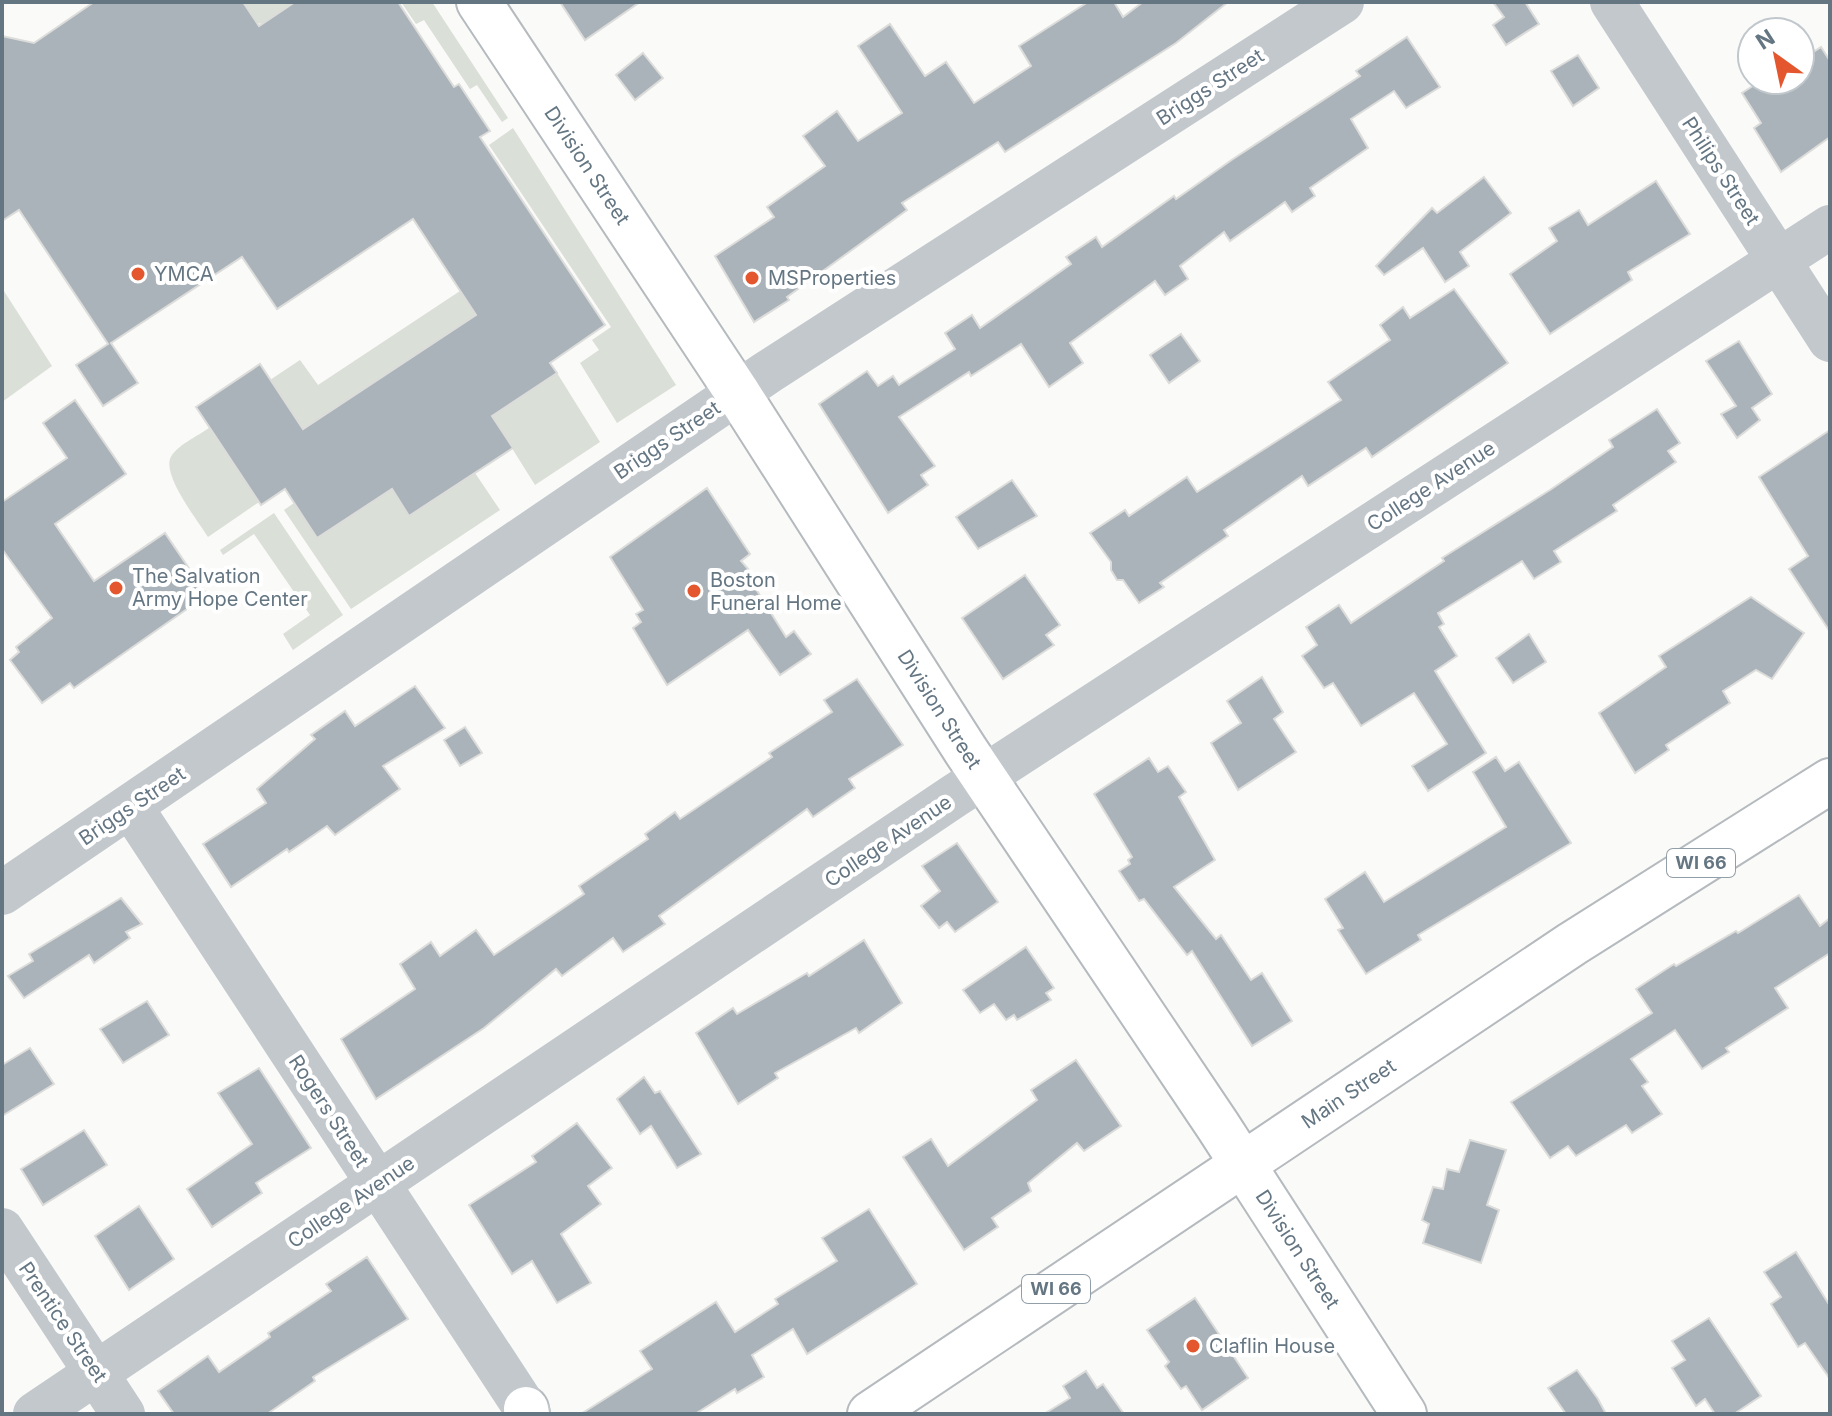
<svg xmlns="http://www.w3.org/2000/svg" width="1832" height="1416" viewBox="0 0 1832 1416" font-family="Inter,sans-serif">
<style>
.green{fill:#dadfd7}
.building{fill:#aab3b9;stroke:#dcdcda;stroke-width:2}
.lines{fill:none;stroke-linecap:round;stroke-linejoin:round}
.major-casing{stroke:#b5babe;stroke-width:48}
.minor{stroke:#c3c8cc;stroke-width:44}
.major{stroke:#fff;stroke-width:44}
.poi-dot{fill:#e4572e;stroke:#fff;stroke-width:3}
.labels{text-anchor:middle;stroke-width:8;stroke-linejoin:round;paint-order:stroke}
.shield{fill:#fff;stroke:#939fa8;stroke-width:2}
.shield-label{font-size:18px;font-weight:bold;fill:#657683}
.street-label{font-size:20px;fill:#657683;stroke:#fff}
.poi-label{font-size:20px;fill:#657683;stroke:#fff;text-anchor:start}
</style>
<rect width="100%" height="100%" fill="#fafaf8"/>
<g class="green">
<polygon points="243,2 295,2 262,24 257,23"/>
<polygon points="401,2 432,2 508,118 502,122 477,85 470,89 424,20 416,24"/>
<polygon points="513,128 676,385 617,423 580,363 599,350 592,340 611,327 489,145"/>
<polygon points="2,288 52,366 2,402"/>
<polygon points="460,291 476,315 303,429 270,380 300,360 318,385"/>
<polygon points="557,373 600,442 535,485 492,416"/>
<path d="M209,428L259,502L208,537C198,521 164,478 170,459C175,446 198,436 209,428Z"/>
<polygon points="475,473 500,510 351,609 284,510 294,503 318,538 392,489 410,516"/>
<polygon points="274,513 343,615 293,650 283,634 310,615 254,534 223,555 220,550"/>
</g>
<g class="building">
<polygon points="94,2 243,2 259,26 295,2 398,2 454,87 459,84 490,131 480,137 605,325 550,363 557,373 492,416 513,448 409,516 392,489 317,538 285,489 261,505 196,407 260,364 303,429 476,315 413,219 277,309 242,257 111,343 138,383 103,406 76,365 108,344 19,210 2,221 2,36 34,43"/>
<polygon points="560,2 640,2 585,40"/>
<polygon points="1088,2 1114,2 1123,17 1143,2 1228,2 1176,43 1005,152 998,142 902,203 907,210 787,297 789,300 754,322 715,256 774,217 767,207 825,166 803,136 837,111 858,141 902,113 858,46 890,24 925,76 946,62 974,103 1031,66 1019,46"/>
<polygon points="1493,2 1525,2 1539,24 1506,45 1493,25 1504,17"/>
<polygon points="1407,37 1440,87 1406,108 1394,91 1351,119 1368,148 1310,188 1315,196 1292,212 1285,202 1230,241 1224,232 1180,266 1188,279 1165,295 1155,281 1070,343 1083,363 1049,387 1021,344 971,376 969,372 899,417 935,466 921,475 928,485 888,513 819,404 867,371 878,386 893,376 899,385 955,349 945,333 972,315 980,328 1071,264 1066,257 1096,237 1102,247 1174,196 1176,199 1233,159 1360,76 1356,71"/>
<polygon points="1821,47 1830,61 1830,137 1781,172 1754,128 1761,123 1742,93 1762,80 1800,80 1800,61"/>
<polygon points="643,53 663,78 635,100 616,75"/>
<polygon points="1578,55 1599,88 1573,106 1551,71"/>
<polygon points="1484,177 1511,213 1460,252 1469,266 1445,282 1423,248 1384,275 1376,266 1432,208 1437,213"/>
<polygon points="1656,181 1690,234 1628,272 1632,280 1550,334 1510,274 1557,241 1549,228 1579,210 1588,225"/>
<polygon points="1454,289 1508,363 1372,457 1366,448 1308,486 1302,476 1224,530 1228,536 1160,583 1164,587 1139,603 1123,580 1117,580 1111,570 1111,562 1090,533 1125,510 1129,516 1187,477 1197,492 1341,400 1328,382 1390,340 1380,325 1403,307 1410,318"/>
<polygon points="1181,334 1200,361 1169,383 1150,355"/>
<polygon points="1739,341 1772,394 1752,408 1760,420 1737,438 1721,414 1736,406 1706,361"/>
<polygon points="75,400 126,474 55,524 94,581 165,533 207,595 74,688 70,683 42,703 10,660 19,652 16,647 52,618 2,549 2,502 67,458 43,423"/>
<polygon points="1657,409 1680,443 1668,451 1676,462 1613,505 1617,511 1554,551 1561,562 1534,579 1522,561 1438,613 1444,624 1439,627 1457,656 1435,671 1486,753 1428,791 1412,766 1447,744 1414,693 1361,726 1333,683 1324,688 1302,656 1317,645 1306,627 1339,605 1351,623 1444,561 1442,558 1550,490 1613,447 1609,440"/>
<polygon points="1830,430 1830,632 1789,569 1808,556 1759,477"/>
<polygon points="1012,480 1037,516 978,549 956,517"/>
<polygon points="707,488 750,554 741,561 749,570 746,573 786,637 794,631 811,654 780,675 748,630 667,685 633,628 641,622 636,614 643,610 610,557"/>
<polygon points="1025,575 1060,625 1046,635 1054,645 1003,679 962,618"/>
<polygon points="1751,597 1804,633 1772,679 1756,670 1723,691 1730,703 1666,745 1669,750 1635,773 1599,713 1666,667 1659,656"/>
<polygon points="1529,634 1546,662 1513,683 1496,658"/>
<polygon points="1262,677 1283,712 1274,719 1296,752 1238,790 1211,743 1241,723 1227,701"/>
<polygon points="857,679 903,745 849,779 855,788 813,817 807,809 659,916 665,924 623,952 613,938 562,976 556,969 484,1028 376,1099 341,1039 415,989 400,964 431,942 440,956 476,930 494,955 584,894 579,886 648,839 645,834 675,812 680,819 772,757 769,753 832,712 824,700"/>
<polygon points="415,686 445,728 383,766 400,789 335,835 327,826 289,852 287,849 231,887 203,844 266,803 257,789 315,739 311,735 345,711 355,726"/>
<polygon points="465,727 482,753 460,766 444,740"/>
<polygon points="1496,757 1505,771 1519,762 1571,843 1418,935 1421,940 1366,974 1338,930 1343,928 1325,899 1365,872 1384,902 1506,827 1473,772"/>
<polygon points="1149,758 1158,772 1168,766 1186,792 1179,797 1215,860 1174,887 1216,939 1221,935 1251,980 1262,973 1292,1021 1252,1046 1192,951 1187,955 1144,899 1139,901 1119,871 1130,864 1128,860 1132,857 1094,794"/>
<polygon points="957,843 998,902 955,932 947,922 939,928 921,906 940,891 922,866"/>
<polygon points="1799,895 1820,926 1830,918 1830,953 1775,988 1788,1008 1726,1048 1729,1052 1702,1069 1675,1030 1631,1059 1648,1082 1642,1086 1662,1114 1632,1133 1626,1125 1576,1156 1568,1146 1550,1158 1511,1102 1652,1013 1636,989 1674,964 1676,966 1736,931 1738,933"/>
<polygon points="121,898 142,924 126,932 130,938 94,963 89,955 24,998 8,976 33,961 29,954"/>
<polygon points="864,940 902,1003 859,1033 856,1028 775,1073 778,1078 738,1104 696,1033 733,1008 737,1014 807,973 809,976"/>
<polygon points="1026,947 1054,988 1046,993 1051,1000 1017,1020 1014,1015 1006,1020 994,1004 980,1013 963,990"/>
<polygon points="147,1001 169,1035 123,1063 100,1029"/>
<polygon points="30,1048 54,1084 2,1116 2,1065"/>
<polygon points="1076,1060 1121,1126 1084,1151 1077,1143 1028,1183 1031,1191 992,1218 998,1227 964,1250 903,1157 931,1139 948,1166 1037,1100 1031,1090"/>
<polygon points="259,1068 311,1148 256,1183 262,1193 212,1227 187,1189 252,1144 218,1093"/>
<polygon points="644,1077 655,1093 660,1091 701,1154 677,1168 651,1126 640,1134 617,1099"/>
<polygon points="577,1123 612,1168 588,1186 601,1204 561,1234 591,1283 557,1303 532,1261 512,1274 469,1205 536,1162 532,1156"/>
<polygon points="84,1130 107,1165 43,1205 21,1169"/>
<polygon points="1470,1140 1506,1150 1487,1205 1499,1210 1481,1263 1423,1243 1429,1224 1422,1220 1433,1187 1443,1189 1447,1169 1459,1172"/>
<polygon points="139,1206 174,1259 129,1290 95,1236"/>
<polygon points="869,1209 917,1284 807,1354 793,1329 752,1355 764,1377 737,1393 735,1389 695,1414 581,1414 652,1369 640,1351 716,1302 735,1332 778,1304 775,1299 837,1261 822,1238"/>
<polygon points="1796,1252 1830,1306 1830,1379 1805,1343 1798,1347 1771,1304 1781,1297 1764,1272"/>
<polygon points="367,1257 408,1319 313,1377 315,1381 267,1414 174,1414 158,1391 208,1356 219,1372 270,1337 268,1333 331,1291 326,1284"/>
<polygon points="1195,1298 1248,1378 1202,1410 1186,1386 1181,1389 1165,1366 1169,1362 1147,1330"/>
<polygon points="1709,1318 1761,1396 1734,1414 1715,1414 1705,1399 1696,1406 1672,1368 1685,1360 1672,1341"/>
<polygon points="1577,1370 1598,1399 1606,1414 1566,1414 1548,1388"/>
<polygon points="1086,1371 1097,1388 1103,1384 1124,1414 1044,1414 1070,1398 1063,1386"/>
</g>
<g class="lines">
<g class="major-casing">
<g id="major">
<path id="s1" d="M479,2L737,392L966,751L1218,1126L1404,1414"/>
<polyline points="526,1409 527,1414"/>
<path id="s2" d="M870,1414L1572,944L1830,781"/>
</g>
</g>
<g class="minor">
<polyline points="1612,2 1830,340"/>
<polyline points="131,807 529,1414"/>
<polyline points="2,893 768,372 1342,2"/>
<polyline points="2,1230 123,1414"/>
<polyline points="35,1414 954,796 1830,227"/>
</g>
<use href="#major" class="major"/>
</g>
<g class="poi-dot">
<circle cx="138" cy="274" r="8"/>
<circle cx="752" cy="278" r="8"/>
<circle cx="116" cy="588" r="8"/>
<circle cx="694" cy="591" r="8"/>
<circle cx="1193" cy="1346" r="8"/>
</g>
<g class="labels">
<g class="shield">
<rect x="1667" y="849" width="68" height="28" rx="6"/>
<rect x="1022" y="1275" width="68" height="28" rx="6"/>
</g>
<g class="shield-label">
<text x="1701" y="869">WI 66</text>
<text x="1056" y="1295">WI 66</text>
</g>
<g class="street-label">
<text transform="translate(1210 87) rotate(-33)" y="7">Briggs Street</text>
<text dy="7" stroke="none"><textPath href="#s1" startOffset="196">Division Street</textPath></text>
<text transform="translate(1721 171) rotate(57)" y="7">Philips Street</text>
<text transform="translate(667 440) rotate(-34)" y="7">Briggs Street</text>
<text transform="translate(1431 486) rotate(-33)" y="7">College Avenue</text>
<text dy="7" stroke="none"><textPath href="#s1" startOffset="844">Division Street</textPath></text>
<text transform="translate(132 806) rotate(-34)" y="7">Briggs Street</text>
<text transform="translate(888 841) rotate(-34)" y="7">College Avenue</text>
<text dy="7" stroke="none"><textPath href="#s2" startOffset="576">Main Street</textPath></text>
<text transform="translate(329 1111) rotate(57)" y="7">Rogers Street</text>
<text transform="translate(351 1202) rotate(-34)" y="7">College Avenue</text>
<text dy="7" stroke="none"><textPath href="#s1" startOffset="1492">Division Street</textPath></text>
<text transform="translate(63 1322) rotate(56)" y="7">Prentice Street</text>
</g>
<g class="poi-label">
<text x="154" y="281">YMCA</text>
<text x="768" y="285">MSProperties</text>
<text x="132" y="583">The Salvation<tspan x="132" dy="23">Army Hope Center</tspan></text>
<text x="710" y="587">Boston<tspan x="710" dy="23">Funeral Home</tspan></text>
<text x="1209" y="1353">Claflin House</text>
</g>
</g>
<rect width="1832" height="1416" fill="none" stroke="#657683" stroke-width="8"/>
<g transform="translate(1776 56) rotate(327)"><circle r="38" fill="#ffffff" stroke="#c1c8cd" stroke-width="2"/>
<path d="M0-6L14 30L0 20L-14 30Z" fill="#e4572e"/>
<text y="-12" font-size="22" font-weight="bold" text-anchor="middle" fill="#657683">N</text>
</g>
</svg>
